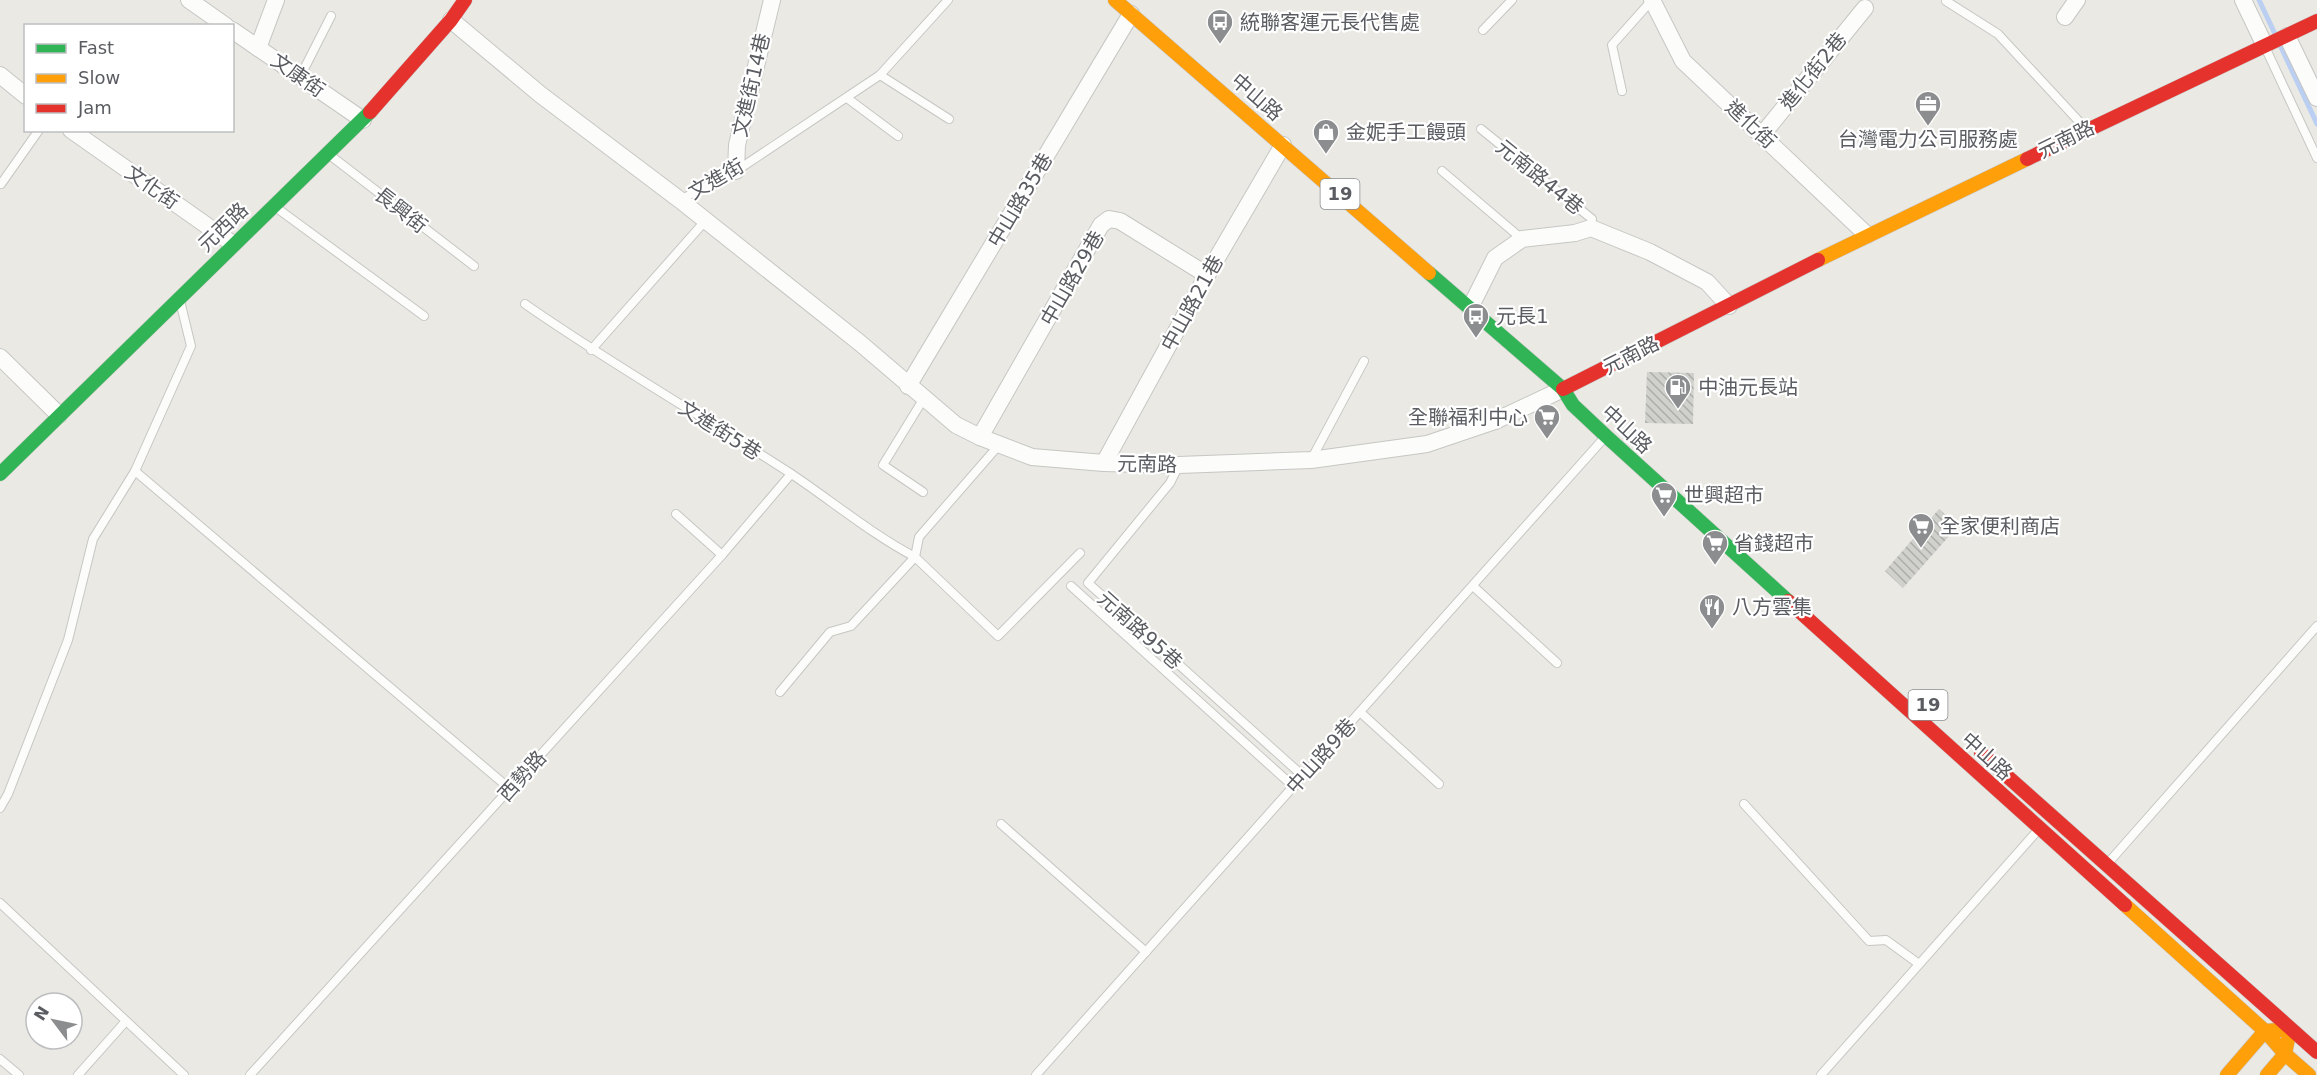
<svg xmlns="http://www.w3.org/2000/svg" width="2317" height="1075" viewBox="0 0 2317 1075" font-family="'DejaVu Sans','Noto Sans TC',sans-serif">
<style>
.lines{fill:none;stroke-linecap:round;stroke-linejoin:round}
.stream{stroke:#bacff1;stroke-width:5}
.building{fill:url(#building-back-hatch)}
.lane-casing{stroke:#c6c6c4;stroke-width:10}
.street-casing{stroke:#c6c6c4;stroke-width:18}
.fast-casing{stroke:#c7c6c5;stroke-width:15}
.slow-casing{stroke:#c7c6c5;stroke-width:15}
.jam-casing{stroke:#c7c6c5;stroke-width:15}
.lane{stroke:#fcfcfb;stroke-width:8}
.street{stroke:#fcfcfb;stroke-width:16}
.fast{stroke:#30b455;stroke-width:14}
.slow{stroke:#ff9f0a;stroke-width:14}
.jam{stroke:#e5322d;stroke-width:14}
.labels{text-anchor:middle;stroke-width:4.5;stroke-linejoin:round;paint-order:stroke}
.shield{fill:#fff;stroke:#8c8d90;stroke-width:1.5}
.shield-label{font-size:18px;font-weight:bold;fill:#5a5c61}
.poi-label{font-size:20px;fill:#5a5c61;stroke:#fff;text-anchor:start}
.street-label{font-size:20px;fill:#5a5c61;stroke:#fff}
</style>
<defs>
<pattern id="building-back-hatch" width="6" height="6" patternUnits="userSpaceOnUse" patternTransform="scale(1.5)"><rect width="6" height="6" fill="#d0d0cd"/><path d="M-1 5l2 2M0 0l6 6M5-1l2 2" fill="none" stroke="#acacaa"/></pattern>
</defs>
<rect width="100%" height="100%" fill="#eae9e4"/>
<g class="lines">
<g class="stream">
<polyline points="2259,0 2275,34"/>
<polyline points="2280,45 2317,124"/>
</g>
</g>
<g class="building">
<polygon points="1647,372 1694,373 1693,424 1645,423"/>
<polygon points="1939,509 1958,526 1903,588 1885,571"/>
</g>
<g class="lines">
<g class="lane-casing">
<g id="lane">
<polyline points="1946,1 1998,34 2086,129"/>
<polyline points="1483,30 1512,0"/>
<polyline points="2265,47 2317,158"/>
<polyline points="880,75 949,119"/>
<polyline points="300,77 331,16"/>
<polyline points="1622,91 1612,45 1652,0"/>
<polyline points="847,98 898,136"/>
<polyline points="1481,129 1592,219 1591,228"/>
<polyline points="331,156 474,266"/>
<polyline points="1442,171 1522,239"/>
<polyline points="1,184 39,130"/>
<polyline points="680,200 736,171 880,75 948,0"/>
<polyline points="274,206 424,316"/>
<path d="M525,304C611,364 702,416 790,473C832,501 870,533 915,557L851,626L830,632L780,692"/>
<polyline points="591,350 706,220"/>
<polyline points="999,445 919,537 915,557 998,636 1080,553"/>
<polyline points="1311,460 1364,361"/>
<polyline points="1179,465 1170,483 1088,583 1303,776"/>
<polyline points="135,471 510,789"/>
<polyline points="923,492 883,465 924,398"/>
<polyline points="676,514 722,555"/>
<polyline points="1071,586 1294,787"/>
<polyline points="1473,586 1557,663"/>
<polyline points="1360,712 1439,784"/>
<polyline points="1744,804 1869,941 1886,940 1919,964"/>
<polyline points="0,808 8,794 68,640 93,539 135,471 191,346 180,301"/>
<polyline points="1001,824 1146,952"/>
<polyline points="2109,862 2317,626"/>
<polyline points="0,903 184,1075"/>
<polyline points="0,1059 19,1075"/>
<polyline points="78,1075 126,1021"/>
<polyline points="250,1075 722,555 791,474"/>
<polyline points="1036,1075 1605,437"/>
<polyline points="1821,1075 2039,829"/>
</g>
</g>
<g class="street-casing">
<g id="street">
<polyline points="189,0 226,26"/>
<polyline points="1652,0 1683,61 1867,235"/>
<polyline points="2243,0 2265,46"/>
<polyline points="2065,17 2077,0"/>
<polyline points="451,20 541,95 680,200 860,343 956,425 980,437 1032,457 1104,463 1179,465 1311,460 1427,444 1495,421 1563,389"/>
<polyline points="232,30 363,120"/>
<polyline points="2287,36 2317,98"/>
<polyline points="258,48 276,0"/>
<polyline points="0,75 26,96"/>
<polyline points="71,130 233,244"/>
<polyline points="1762,135 1865,8"/>
<polyline points="736,171 737,145 772,0"/>
<polyline points="1470,308 1495,258 1522,239 1575,233 1591,228 1650,252 1707,282 1729,306"/>
<polyline points="0,357 59,415"/>
<polyline points="908,386 1131,14"/>
<polyline points="980,437 1101,225 1109,219 1120,221 1207,275"/>
<polyline points="1104,463 1207,275 1283,145"/>
</g>
</g>
<g class="fast-casing">
<g id="fast">
<polyline points="1429,273 1563,389 1573,405 1606,436 1788,601"/>
<polyline points="0,474 370,112"/>
</g>
</g>
<g class="slow-casing">
<g id="slow">
<polyline points="1115,0 1429,273"/>
<polyline points="1818,260 2027,159"/>
<polyline points="2125,905 2265,1031 2285,1054 2309,1075"/>
<polyline points="2227,1075 2265,1031 2290,1029 2285,1054 2267,1075"/>
</g>
</g>
<g class="jam-casing">
<g id="jam">
<polyline points="370,112 451,20 465,0"/>
<polyline points="2027,159 2317,21"/>
<polyline points="1563,389 1818,260"/>
<polyline points="1788,601 2125,905"/>
<polyline points="1981,753 2317,1052"/>
</g>
</g>
<use href="#lane" class="lane"/>
<use href="#street" class="street"/>
<use href="#fast" class="fast"/>
<use href="#slow" class="slow"/>
<use href="#jam" class="jam"/>
</g>
<defs>
<g id="bus-pin" transform="scale(1.35)"><path d="M0 17L-7.5 6A9.5 9.5 0 1 1 7.5 6Z" fill="#8c8d8f" stroke="#fff"/><path d="M-5-6H5V4H4V6H2V4H-2V6H-4V4H-5ZM-3.5-4V0h7V-4ZM-3.5 1.2v1.5H-2V1.2ZM2 1.2v1.5H3.5V1.2Z" fill="#fff"/></g>
<g id="office-pin" transform="scale(1.35)"><path d="M0 17L-7.5 6A9.5 9.5 0 1 1 7.5 6Z" fill="#8c8d8f" stroke="#fff"/><path d="M-6-3h4V-5.5h4V-3h4V5H-6ZM-1-4.5V-3h2v-1.5ZM-6 0V1H6V0Z" fill="#fff"/></g>
<g id="shop-pin" transform="scale(1.35)"><path d="M0 17L-7.5 6A9.5 9.5 0 1 1 7.5 6Z" fill="#8c8d8f" stroke="#fff"/><path d="M-5-2.5h2.3a2.7 3.5 0 0 1 5.4 0H5L5.5 6h-11ZM-1.5-2.5h3a1.5 2.3 0 0 0-3 0Z" fill="#fff"/></g>
<g id="fuel-pin" transform="scale(1.35)"><path d="M0 17L-7.5 6A9.5 9.5 0 1 1 7.5 6Z" fill="#8c8d8f" stroke="#fff"/><path d="M-5.5-6h7V0h2V4h1.3V-2.5L3-4.5l.8-.8L6-3V5H2.5V1h-1V6h-7ZM-4.2-4.7v3.2H.2V-4.7Z" fill="#fff"/></g>
<g id="supermarket-pin" transform="scale(1.35)"><path d="M0 17L-7.5 6A9.5 9.5 0 1 1 7.5 6Z" fill="#8c8d8f" stroke="#fff"/><path d="M-6-5.5h2.5l.6 2H6L4.5 2H-2.5L-4.4-4H-6ZM-1.5 3.2a1.3 1.3 0 1 0 .1 0ZM3 3.2a1.3 1.3 0 1 0 .1 0Z" fill="#fff"/></g>
<g id="restaurant-pin" transform="scale(1.35)"><path d="M0 17L-7.5 6A9.5 9.5 0 1 1 7.5 6Z" fill="#8c8d8f" stroke="#fff"/><path d="M-5-6h1v4h1v-4h1v4h1v-4h1v5L-1.5 .5V6h-2V.5L-5-1ZM5-6V6H3V1.5H1.5Q1.5-4 5-6Z" fill="#fff"/></g>
</defs>
<g fill-rule="evenodd">
<use href="#bus-pin" x="1220" y="22"/>
<use href="#office-pin" x="1928" y="104"/>
<use href="#shop-pin" x="1326" y="132"/>
<use href="#bus-pin" x="1476" y="316"/>
<use href="#fuel-pin" x="1678" y="387"/>
<use href="#supermarket-pin" x="1547" y="417"/>
<use href="#supermarket-pin" x="1664" y="495"/>
<use href="#supermarket-pin" x="1921" y="526"/>
<use href="#supermarket-pin" x="1715" y="543"/>
<use href="#restaurant-pin" x="1712" y="607"/>
</g>
<g class="labels">
<g class="shield">
<rect x="1320.5" y="179" width="39" height="30" rx="4.5"/>
<rect x="1908.5" y="690" width="39" height="30" rx="4.5"/>
</g>
<g class="shield-label">
<text x="1340" y="200">19</text>
<text x="1928" y="711">19</text>
</g>
<g class="poi-label">
<text x="1240" y="29">統聯客運元長代售處</text>
<text x="1346" y="139">金妮手工饅頭</text>
<text x="1928" y="146" text-anchor="middle">台灣電力公司服務處</text>
<text x="1496" y="323">元長1</text>
<text x="1698" y="394">中油元長站</text>
<text x="1528" y="424" text-anchor="end">全聯福利中心</text>
<text x="1684" y="502">世興超市</text>
<text x="1940" y="533">全家便利商店</text>
<text x="1734" y="550">省錢超市</text>
<text x="1732" y="614">八方雲集</text>
</g>
<g class="street-label">
<text transform="translate(1813 71) rotate(-51)" y="7">進化街2巷</text>
<text transform="translate(298 75) rotate(35)" y="7">文康街</text>
<text transform="translate(751 85) rotate(-77)" y="7">文進街14巷</text>
<text transform="translate(1257 97) rotate(41)" y="7">中山路</text>
<text transform="translate(1751 124) rotate(43)" y="7">進化街</text>
<text transform="translate(2066 139) rotate(-26)" y="7">元南路</text>
<text transform="translate(1540 177) rotate(39)" y="7">元南路44巷</text>
<text transform="translate(716 179) rotate(-30)" y="7">文進街</text>
<text transform="translate(152 187) rotate(35)" y="7">文化街</text>
<text transform="translate(1020 200) rotate(-59)" y="7">中山路35巷</text>
<text transform="translate(401 210) rotate(38)" y="7">長興街</text>
<text transform="translate(223 227) rotate(-44)" y="7">元西路</text>
<text transform="translate(1072 278) rotate(-60)" y="7">中山路29巷</text>
<text transform="translate(1192 303) rotate(-61)" y="7">中山路21巷</text>
<text transform="translate(1631 355) rotate(-27)" y="7">元南路</text>
<text transform="translate(1627 429) rotate(43)" y="7">中山路</text>
<text transform="translate(720 430) rotate(32)" y="7">文進街5巷</text>
<text transform="translate(1147 464) rotate(1)" y="7">元南路</text>
<text transform="translate(1140 630) rotate(42)" y="7">元南路95巷</text>
<text transform="translate(1321 756) rotate(-48)" y="7">中山路9巷</text>
<text transform="translate(1987 756) rotate(42)" y="7">中山路</text>
<text transform="translate(522 776) rotate(-48)" y="7">西勢路</text>
</g>
</g>
<rect x="24" y="24" width="210" height="108" fill="#ffffff" stroke="#bdbec0" stroke-width="1.5"/>
<rect x="36" y="44" width="30" height="9" fill="#30b455" stroke="#bdbec0" stroke-width="1.5"/>
<text x="78" y="54" font-size="18" fill="#5a5c61">Fast</text>
<rect x="36" y="74" width="30" height="9" fill="#ff9f0a" stroke="#bdbec0" stroke-width="1.5"/>
<text x="78" y="84" font-size="18" fill="#5a5c61">Slow</text>
<rect x="36" y="104" width="30" height="9" fill="#e5322d" stroke="#bdbec0" stroke-width="1.5"/>
<text x="78" y="114" font-size="18" fill="#5a5c61">Jam</text>
<g transform="translate(54 1021) rotate(302)"><circle r="28" fill="#ffffff" stroke="#bdbec0" stroke-width="1.5"/>
<path d="M0-4.5L10 22L0 15L-10 22Z" fill="#8c8d8f"/>
<text y="-9" font-size="16" font-weight="bold" text-anchor="middle" fill="#5a5c61">N</text>
</g>
</svg>
